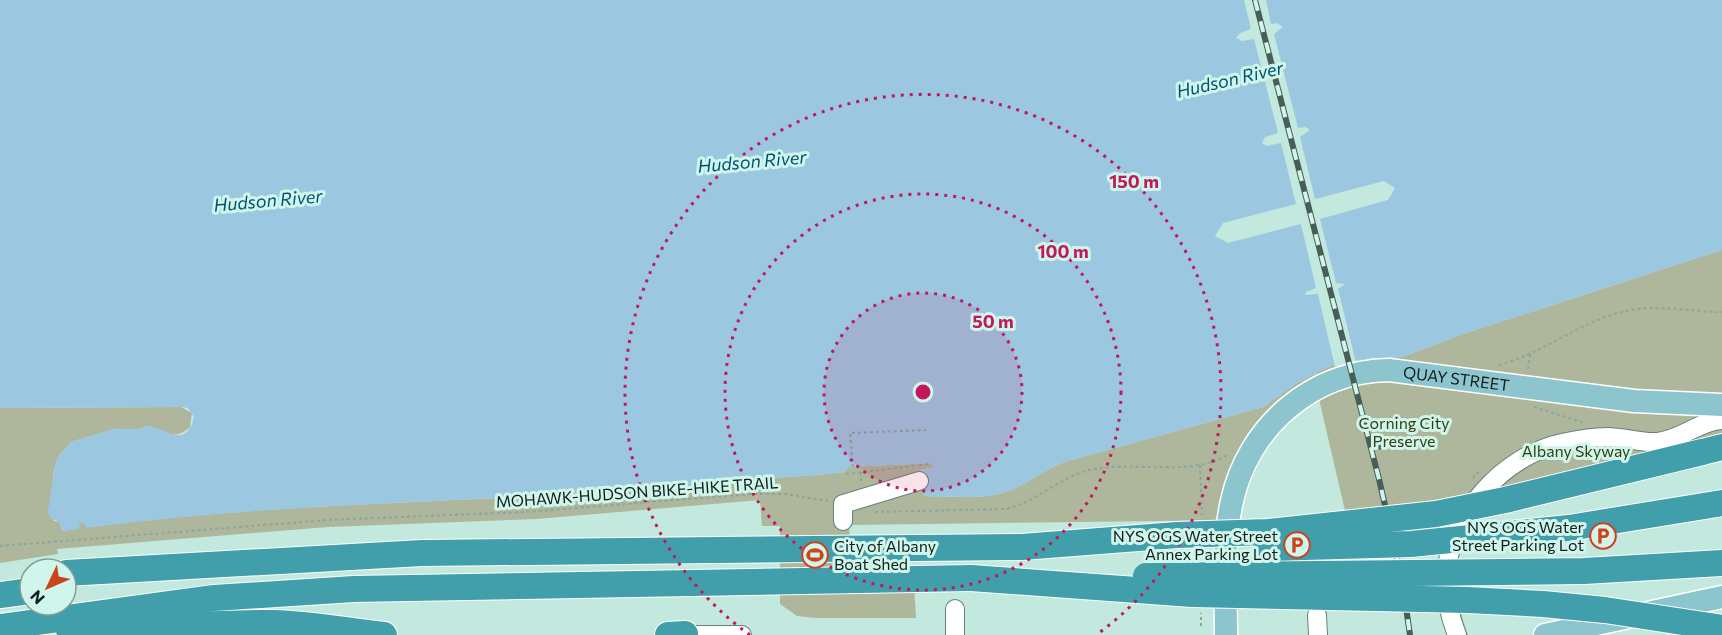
<svg xmlns="http://www.w3.org/2000/svg" width="1722" height="635" viewBox="0 0 1722 635" font-family="Commissioner,sans-serif">
<style>
.green{fill:#aeb69b}
.water{fill:#9cc7e1}
.pier{fill:#c3e8de}
.building{fill:#4f6653}
.lines{fill:none;stroke-linecap:round;stroke-linejoin:round}
.minor-casing{stroke:#61837b;stroke-width:20}
.major-casing{stroke:#fff;stroke-width:25}
.highway-casing{stroke:#fff;stroke-width:28}
.path{stroke:#89a69f;stroke-width:2;stroke-dasharray:3 3;stroke-linecap:butt}
.minor{stroke:#fff;stroke-width:18}
.major{stroke:#8cc5cd;stroke-width:22}
.highway{stroke:#409fab;stroke-width:26}
.rail-casing{stroke:#485d58;stroke-width:6}
.rail{stroke:#d0f5eb;stroke-width:4;stroke-dasharray:11;stroke-linecap:butt}
.highway-bridge-casing{stroke:#fff;stroke-width:28;stroke-linecap:butt}
.highway-bridge{stroke:#409fab;stroke-width:26}
.ring{fill:none;stroke:#c2185b;stroke-width:3;stroke-dasharray:3 6}
.labels{text-anchor:middle;stroke-width:6;stroke-linejoin:round;paint-order:stroke}
.street-label{font-size:16px;fill:#111f1c;stroke:#d0f5eb}
.park-label{font-size:16px;fill:#323d0c;stroke:#d0f5eb}
.poi-label{font-size:16px;fill:#111f1c;stroke:#d0f5eb;text-anchor:end}
.water-label{font-size:18px;font-style:italic;fill:#005275;stroke:#d0f5eb}
.centre{fill:#c2185b;stroke:#d0f5eb;stroke-width:3}
.ring-label{font-size:18px;text-anchor:middle;font-weight:bold;fill:#c2185b;stroke:#d0f5eb;stroke-width:6;stroke-linejoin:round;paint-order:stroke}
</style>
<rect width="100%" height="100%" fill="#c3e8de"/>
<path class="green" d="M1722,250V442L1474,519C1450,557 1453,594 1468,635H1451L1438,582L1440,554L1457,501L1346,515L1319,399C1269,421 1252,471 1238,520L849,525L852,586L914,585L916,618H816L797,616L780,604V526H762L760,500L536,519L328,527L57,549L58,554L0,563V408L181,407L192,413L190,427C174,442 165,430 148,426L139,429H114L71,442L59,456L54,469L51,500L54,521L60,522L62,531L79,528L78,524L83,522L87,527C249,506 413,503 577,494C657,490 737,479 817,475L844,472L848,467L932,463L933,467L915,472L924,496C952,496 987,501 1013,489C1031,481 1046,469 1064,462L1263,407L1297,383L1332,365L1365,359L1402,357L1463,334Z"/>
<path class="water" d="M0,0H1722V250L1463,334L1402,357L1365,359L1332,365L1297,383L1263,407L1064,462C1046,469 1031,481 1013,489C987,501 952,496 924,496L915,472L933,467L932,463L848,467L844,472L817,475C737,479 657,490 577,494C413,503 249,506 86,528L83,522L78,524L79,529L62,531L60,522L50,518L48,511L56,460L71,442L114,429H139L148,426C166,427 186,451 194,417L188,408L181,407L0,408Z"/>
<polygon class="pier" points="1244,0 1266,0 1271,24 1277,23 1283,27 1274,34 1298,128 1305,127 1310,130 1300,137 1315,199 1384,181 1395,188 1388,200 1320,219 1336,283 1345,284 1338,289 1356,363 1335,367 1318,294 1305,295 1306,292 1316,288 1301,224 1228,243 1215,236 1223,223 1296,204 1281,143 1267,146 1262,143 1265,137 1278,133 1254,39 1242,41 1236,38 1240,33 1251,29"/>
<polygon class="building" points="1383,442 1384,448 1379,450 1377,444"/>
<g class="lines">
<g class="minor-casing">
<g id="minor">
<polyline points="843,521 843,504 919,481"/>
<polyline points="955,609 955,635"/>
<polyline points="1317,615 1318,635"/>
<polyline points="684,635 742,635"/>
<path d="M1457,635C1450,617 1445,596 1446,577C1449,515 1503,456 1562,443C1576,440 1592,437 1607,437C1624,437 1641,443 1657,442C1679,441 1699,421 1722,420"/>
</g>
</g>
<g class="major-casing">
<g id="major">
<path id="s1" d="M1226,635C1226,592 1222,544 1232,501C1248,427 1312,371 1389,370L1634,401L1722,405"/>
<polyline points="1545,635 1722,597"/>
</g>
</g>
<g class="highway-casing">
<g id="highway">
<polyline points="1702,452 1722,447"/>
<polyline points="1569,528 1722,503"/>
<polyline points="66,573 422,553 1022,547"/>
<polyline points="0,595 30,591"/>
<polyline points="0,627 214,598 354,589 971,578"/>
<path d="M69,630C138,631 206,622 275,623C311,624 348,631 384,635"/>
<polyline points="668,635 685,634"/>
</g>
</g>
<g class="path">
<path d="M1499,365C1544,353 1580,321 1626,311C1656,304 1691,312 1722,312"/>
<polyline points="1528,369 1530,354"/>
<polyline points="1534,407 1585,423"/>
<polyline points="919,465 929,464"/>
<polyline points="1200,465 1202,515"/>
<polyline points="853,467 850,433 926,430"/>
<polyline points="861,472 861,484"/>
<polyline points="846,474 914,466"/>
<polyline points="1473,478 1475,474 1481,471"/>
<path d="M875,512L1006,509C1036,502 1059,478 1089,470C1132,460 1192,478 1229,454"/>
<polyline points="0,546 327,520 525,512 751,494 786,494 828,501"/>
<polyline points="1201,626 1201,613"/>
</g>
<use href="#minor" class="minor"/>
<use href="#major" class="major"/>
<use href="#highway" class="highway"/>
<g class="rail-casing">
<polyline id="rail" points="1255,0 1379,479 1402,580 1410,635"/>
</g>
<use href="#rail" class="rail"/>
<g class="highway-bridge-casing">
<g id="highway-bridge">
<polyline points="1022,547 1177,535 1268,532 1436,514 1505,500 1702,452"/>
<polyline points="1268,548 1411,544 1569,528"/>
<polyline points="1146,576 1584,571 1722,563"/>
<polyline points="971,578 1192,594 1468,600 1543,604 1605,610 1722,628"/>
</g>
</g>
<use href="#highway-bridge" class="highway-bridge"/>
</g>
<circle cx="923" cy="392" r="99" fill="#c2185b" fill-opacity=".12"/>
<g class="ring">
<circle cx="923" cy="392" r="99"/>
<circle cx="923" cy="392" r="198"/>
<path d="M750 635A298 298 0 1 1 1096 635"/>
</g>
<defs>
<g id="parking-ring" transform="scale(1.35)"><circle r="9.5" fill="#d0f5eb" stroke="#cc431d" stroke-width="1.5"/><path d="M-3.5-5.5H1a3.5 3.5 0 0 1 0 7H-1V5.5H-3.5ZM-1-3.4V-.6H.8a1.4 1.4 0 0 0 0-2.8Z" fill="#cc431d"/></g>
<g id="stadium-ring" transform="scale(1.35)"><circle r="9.5" fill="#d0f5eb" stroke="#cc431d" stroke-width="1.5"/><path d="M0-5a6.5 5 0 1 0 0 10a6.5 5 0 1 0 0-10ZM-3.5-1.8h7v3.6h-7Z" fill="#cc431d"/></g>
</defs>
<g fill-rule="evenodd">
<use href="#parking-ring" x="1603" y="536"/>
<use href="#parking-ring" x="1297" y="545"/>
<use href="#stadium-ring" x="815" y="555"/>
</g>
<g class="labels">
<g class="street-label">
<text dy="6" stroke="none"><textPath href="#s1" startOffset="423">QUAY STREET</textPath></text>
<text transform="translate(637 492) rotate(-4)" y="6">MOHAWK-HUDSON BIKE-HIKE TRAIL</text>
</g>
<g class="park-label">
<text x="1404" y="429">Corning City<tspan x="1404" dy="18">Preserve</tspan></text>
<text x="1576" y="457">Albany Skyway</text>
</g>
<g class="poi-label">
<text x="1584" y="533">NYS OGS Water<tspan x="1584" dy="18">Street Parking Lot</tspan></text>
<text x="1278" y="542">NYS OGS Water Street<tspan x="1278" dy="18">Annex Parking Lot</tspan></text>
<text x="834" y="552" text-anchor="start">City of Albany<tspan x="834" dy="18">Boat Shed</tspan></text>
</g>
<g class="water-label">
<text transform="translate(1230 80) rotate(-13)" y="6">Hudson River</text>
<text transform="translate(752 162) rotate(-5)" y="6">Hudson River</text>
<text transform="translate(268 201) rotate(-5)" y="6">Hudson River</text>
</g>
</g>
<circle cx="923" cy="392" r="9" class="centre"/>
<g class="ring-label">
<text x="1134" y="188">150 m</text>
<text x="1063" y="258">100 m</text>
<text x="993" y="328">50 m</text>
</g>
<g transform="translate(48 587) rotate(226)"><circle r="28" fill="#d0f5eb" stroke="#849f98" stroke-width="1.5"/>
<path d="M0-4.5L10 22L0 15L-10 22Z" fill="#cc431d"/>
<text y="-9" font-size="16" font-weight="bold" text-anchor="middle" fill="#111f1c">N</text>
</g>
</svg>
